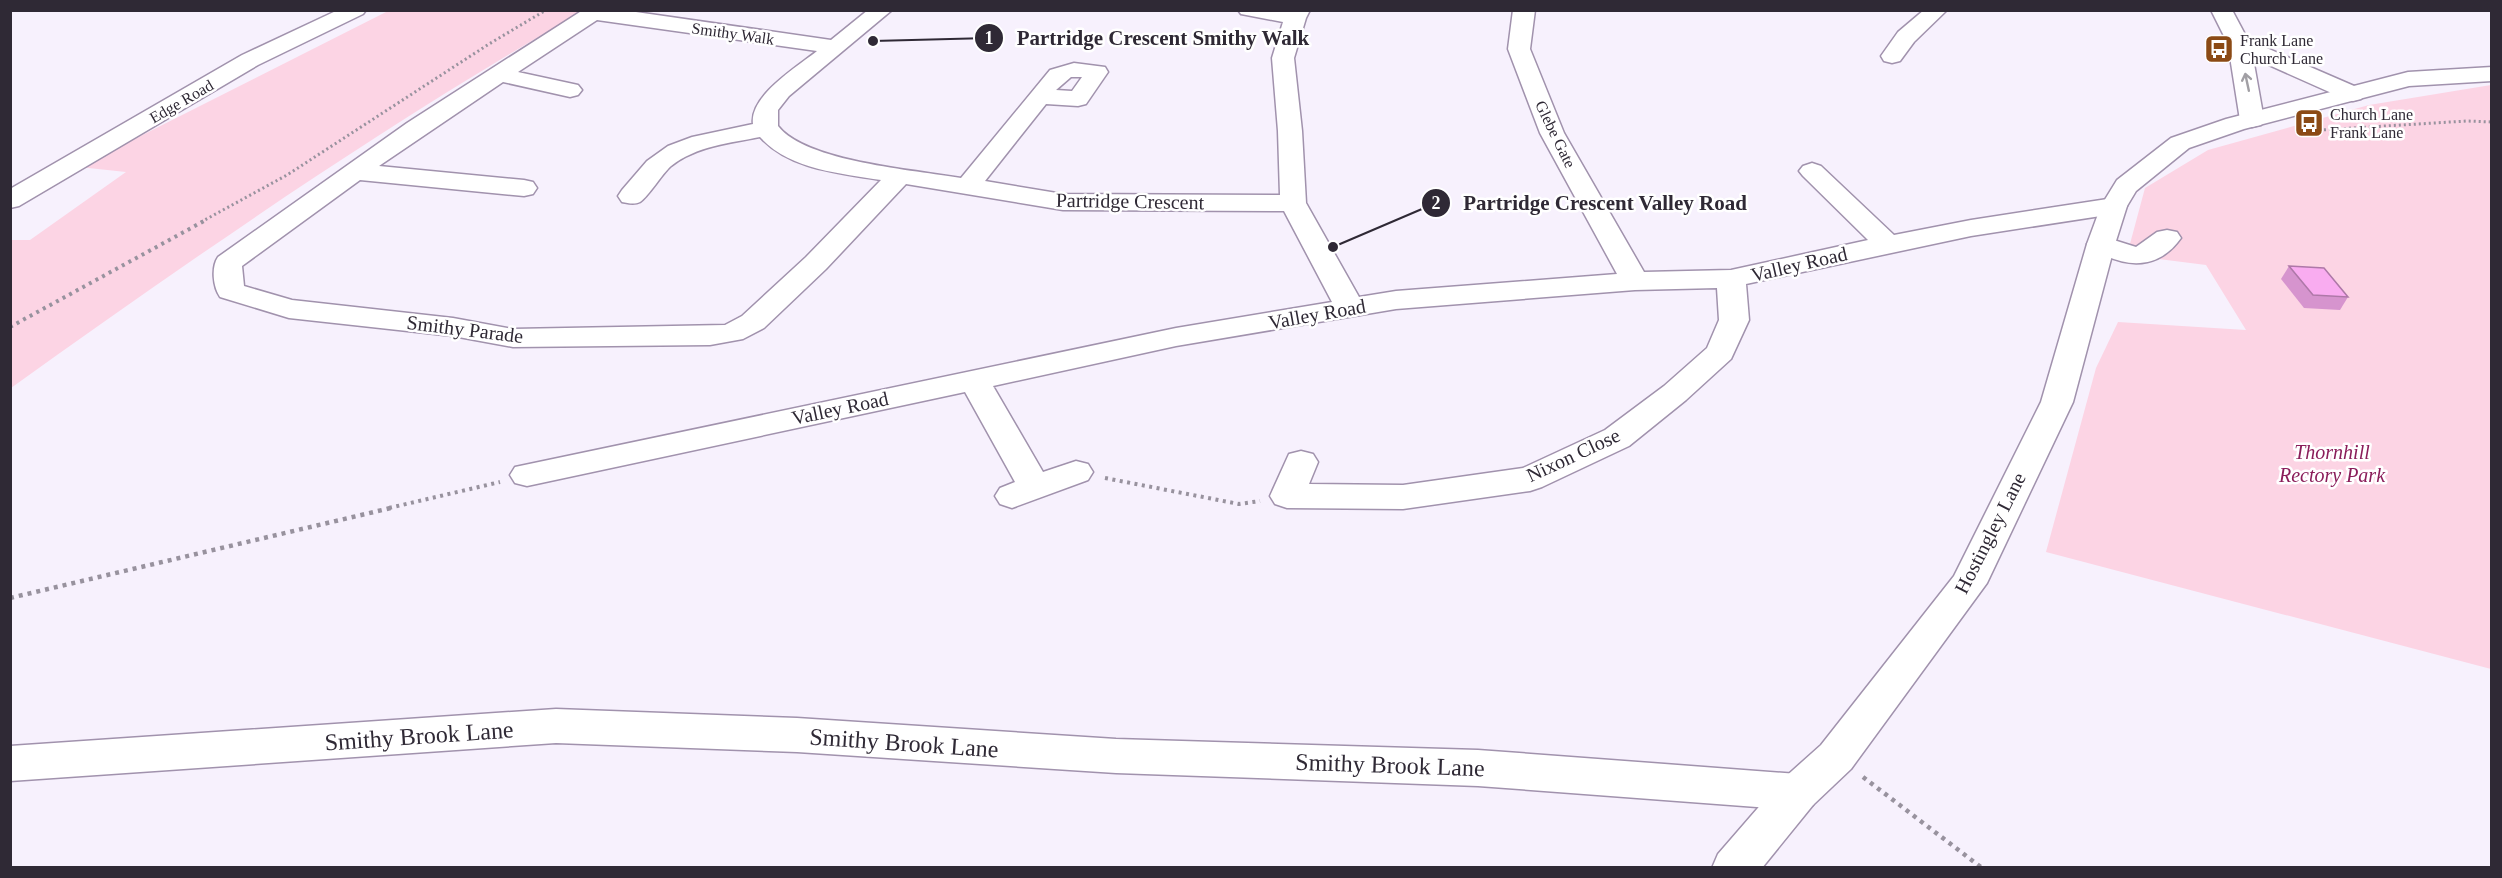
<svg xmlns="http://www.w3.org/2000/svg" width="2502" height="878" viewBox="0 0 2502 878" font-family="'Times New Roman',serif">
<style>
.green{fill:#fcd4e4}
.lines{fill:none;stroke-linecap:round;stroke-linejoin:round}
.minor-casing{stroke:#a192ad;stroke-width:3}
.major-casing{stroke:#a192ad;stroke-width:3}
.path-far2{stroke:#98929e;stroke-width:3;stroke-dasharray:2 3;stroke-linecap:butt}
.path-far1{stroke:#98929e;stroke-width:4;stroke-dasharray:3 4.5;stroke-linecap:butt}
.path{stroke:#98929e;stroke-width:4.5;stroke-dasharray:4 5;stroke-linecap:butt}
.minor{fill:#fff;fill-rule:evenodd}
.major{fill:#fff;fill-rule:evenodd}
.wall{fill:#d694ce}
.building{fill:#f9acf0;stroke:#ae78a8;stroke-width:1.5}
.oneway{stroke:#a19fa4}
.labels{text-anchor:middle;stroke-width:5;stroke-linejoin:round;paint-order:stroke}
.far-street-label{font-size:16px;fill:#2f2935;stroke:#fff}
.far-poi-label{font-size:16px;fill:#2f2935;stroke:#fff;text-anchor:start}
.street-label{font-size:20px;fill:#2f2935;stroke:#fff}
.park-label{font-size:20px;font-style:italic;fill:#8a1d5a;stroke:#fff}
.near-street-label{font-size:24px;fill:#2f2935;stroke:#fff}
.leader{fill:none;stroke:#2f2935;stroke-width:2}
.callout-dot{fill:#2f2935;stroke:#fff;stroke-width:2}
.mark-label{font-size:18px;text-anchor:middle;font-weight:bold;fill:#fff}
.callout-label{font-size:21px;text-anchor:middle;font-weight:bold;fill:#2f2935;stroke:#fff;stroke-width:5;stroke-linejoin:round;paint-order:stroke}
</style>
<rect width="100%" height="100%" fill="#f7f1fd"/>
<g class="green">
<path d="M388,11H583C386,124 195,256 11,388V240H30L126,172L79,167Z"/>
<polygon points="2491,85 2491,669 2046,552 2096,368 2118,322 2246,330 2206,265 2127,255 2145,188 2208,150 2369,105"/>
</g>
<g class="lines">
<g class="minor-casing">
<g id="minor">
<polygon points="338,10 366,10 363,14 258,65 19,206 10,208 10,189 242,55"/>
<path d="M583,10H622L831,40L868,10H892L789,96L778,110V126C806,162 915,170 961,178L1050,70L1074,63L1105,67L1108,72L1086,104L1078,106L1046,104L985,181L1063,194L1280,195L1278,131L1272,58L1283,22L1241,14L1238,10H1310L1306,18L1294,58L1302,131L1306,203L1359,297L1396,291L1617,274L1540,133L1508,49L1513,10H1535L1530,49L1564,133L1644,272L1731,270L1868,240L1803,176L1799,171L1803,166L1812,163L1821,166L1894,235L1971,220L2114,198L2123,200L2127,206L2123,212L2114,214L1971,236L1746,284L1749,320L1731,359L1686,400L1629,446L1542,487L1530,491L1403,509L1287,508L1275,504L1270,496L1289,454L1301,451L1313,454L1318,462L1309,484L1403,485L1523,468L1605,430L1664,386L1707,348L1719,320L1717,288L1635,290L1396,309L1176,346L993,386L1043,472L1076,461L1088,464L1093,472L1088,480L1012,508L1000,504L995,496L1000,488L1015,482L965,392L527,486L515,483L510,475L515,467L1176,328L1332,302L1284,211L1063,210L906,184L826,269L764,328L743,339L710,345L513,347L453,336L289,318L220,297C213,287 211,267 218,257L407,123ZM597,20L817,51C797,67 749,96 753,124L692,137L668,146L647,161L622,190L618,196L622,202C628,203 634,205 640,202C649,196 661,175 671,166C696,146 731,143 760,137C790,170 840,173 881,180L806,257L742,316L725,325L513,329L453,318L292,300L244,286L242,266L360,180L524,196L533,194L537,188L533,182L524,180L379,166L503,82L570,97L578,95L582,90L578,85L518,72ZM1071,77H1082L1072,91L1056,90Z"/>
<polygon points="1924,10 1947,10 1914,42 1900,61 1892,63 1884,61 1881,56 1898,32"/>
<polygon points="2211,10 2232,10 2248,40 2361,89 2365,94 2361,99 2353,101 2345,99 2253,58 2264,120 2261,125 2252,127 2243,125 2240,120 2228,44"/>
<path d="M2167,230L2177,232L2181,238C2162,265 2135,269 2106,256C2098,253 2092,251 2087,244L2091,238L2101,236L2136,247L2157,232Z"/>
<polygon points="556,709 797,718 1116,739 1478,750 1798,774 1813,779 1819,792 1813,805 1798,810 1478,786 1116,773 797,752 556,743 10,781 10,746"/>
</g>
</g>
<g class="major-casing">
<polygon id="major" points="2492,67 2492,81 2409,86 2244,129 2189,148 2136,191 2127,206 2115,244 2073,402 1987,583 1851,769 1813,805 1762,868 1712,868 1718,854 1783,779 1821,745 1954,576 2041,402 2087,244 2101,206 2117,180 2171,138 2226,119 2408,72"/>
</g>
<g class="path-far2">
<polyline points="2304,131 2467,121 2492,122"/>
<polyline points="201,222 287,175 489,44 546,10"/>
</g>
<g class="path-far1">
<polyline points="10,327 204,221"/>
<polyline points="1105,478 1239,504 1260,501"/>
<polyline points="389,508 500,482"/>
</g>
<g class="path">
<polyline points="10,598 395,507"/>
<polyline points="1863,777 1982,868"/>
</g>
<use href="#minor" class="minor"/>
<use href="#major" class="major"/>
</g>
<polygon class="wall" points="2289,266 2348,297 2340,310 2304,308 2281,279"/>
<polygon class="building" points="2289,266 2324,268 2348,297 2313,295"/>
<defs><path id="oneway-shaft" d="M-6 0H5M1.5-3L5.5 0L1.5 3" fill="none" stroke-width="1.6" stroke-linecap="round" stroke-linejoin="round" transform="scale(1.5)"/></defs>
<use class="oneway" href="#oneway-shaft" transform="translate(2247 82) rotate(-102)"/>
<defs>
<g id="bus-square" transform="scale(1.5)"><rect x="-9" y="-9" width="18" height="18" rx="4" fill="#8b4a15" stroke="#fff"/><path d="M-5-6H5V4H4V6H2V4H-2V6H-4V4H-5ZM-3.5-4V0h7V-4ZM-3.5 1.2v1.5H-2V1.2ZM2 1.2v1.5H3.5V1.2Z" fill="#fff"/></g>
</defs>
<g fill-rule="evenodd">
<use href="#bus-square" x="2219" y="49"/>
<use href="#bus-square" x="2309" y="123"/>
</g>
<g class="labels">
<g class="far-street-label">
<text transform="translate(733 33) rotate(8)" y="6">Smithy Walk</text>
<text transform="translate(181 101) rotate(-30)" y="6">Edge Road</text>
<text transform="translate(1556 134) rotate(64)" y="6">Glebe Gate</text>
</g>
<g class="far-poi-label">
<text x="2240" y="46">Frank Lane<tspan x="2240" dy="18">Church Lane</tspan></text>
<text x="2330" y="120">Church Lane<tspan x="2330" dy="18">Frank Lane</tspan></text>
</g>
<g class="street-label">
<text transform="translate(1130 201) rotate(1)" y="7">Partridge Crescent</text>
<text transform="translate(1799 264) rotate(-13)" y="7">Valley Road</text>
<text transform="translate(1317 314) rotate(-10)" y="7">Valley Road</text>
<text transform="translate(465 329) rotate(7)" y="7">Smithy Parade</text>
<text transform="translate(840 408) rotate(-12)" y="7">Valley Road</text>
<text transform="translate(1573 455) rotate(-25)" y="7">Nixon Close</text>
<text transform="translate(1990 533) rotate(-63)" y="7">Hostingley Lane</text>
</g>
<g class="park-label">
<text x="2332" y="459">Thornhill<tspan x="2332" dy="23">Rectory Park</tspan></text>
</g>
<g class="near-street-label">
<text transform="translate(419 736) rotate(-4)" y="8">Smithy Brook Lane</text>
<text transform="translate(904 743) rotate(4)" y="8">Smithy Brook Lane</text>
<text transform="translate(1390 765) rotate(2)" y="8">Smithy Brook Lane</text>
</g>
</g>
<path class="leader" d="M873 41L989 38M1333 247L1436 203"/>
<g class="callout-dot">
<circle cx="873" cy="41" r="6"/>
<circle cx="1333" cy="247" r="6"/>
<circle cx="989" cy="38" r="15"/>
<circle cx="1436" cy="203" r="15"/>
</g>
<g class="mark-label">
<text x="989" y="44">1</text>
<text x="1436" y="209">2</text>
</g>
<g class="callout-label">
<text x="1163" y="45">Partridge Crescent Smithy Walk</text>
<text x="1605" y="210">Partridge Crescent Valley Road</text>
</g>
<rect width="2502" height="878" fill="none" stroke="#2f2935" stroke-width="24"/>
</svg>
